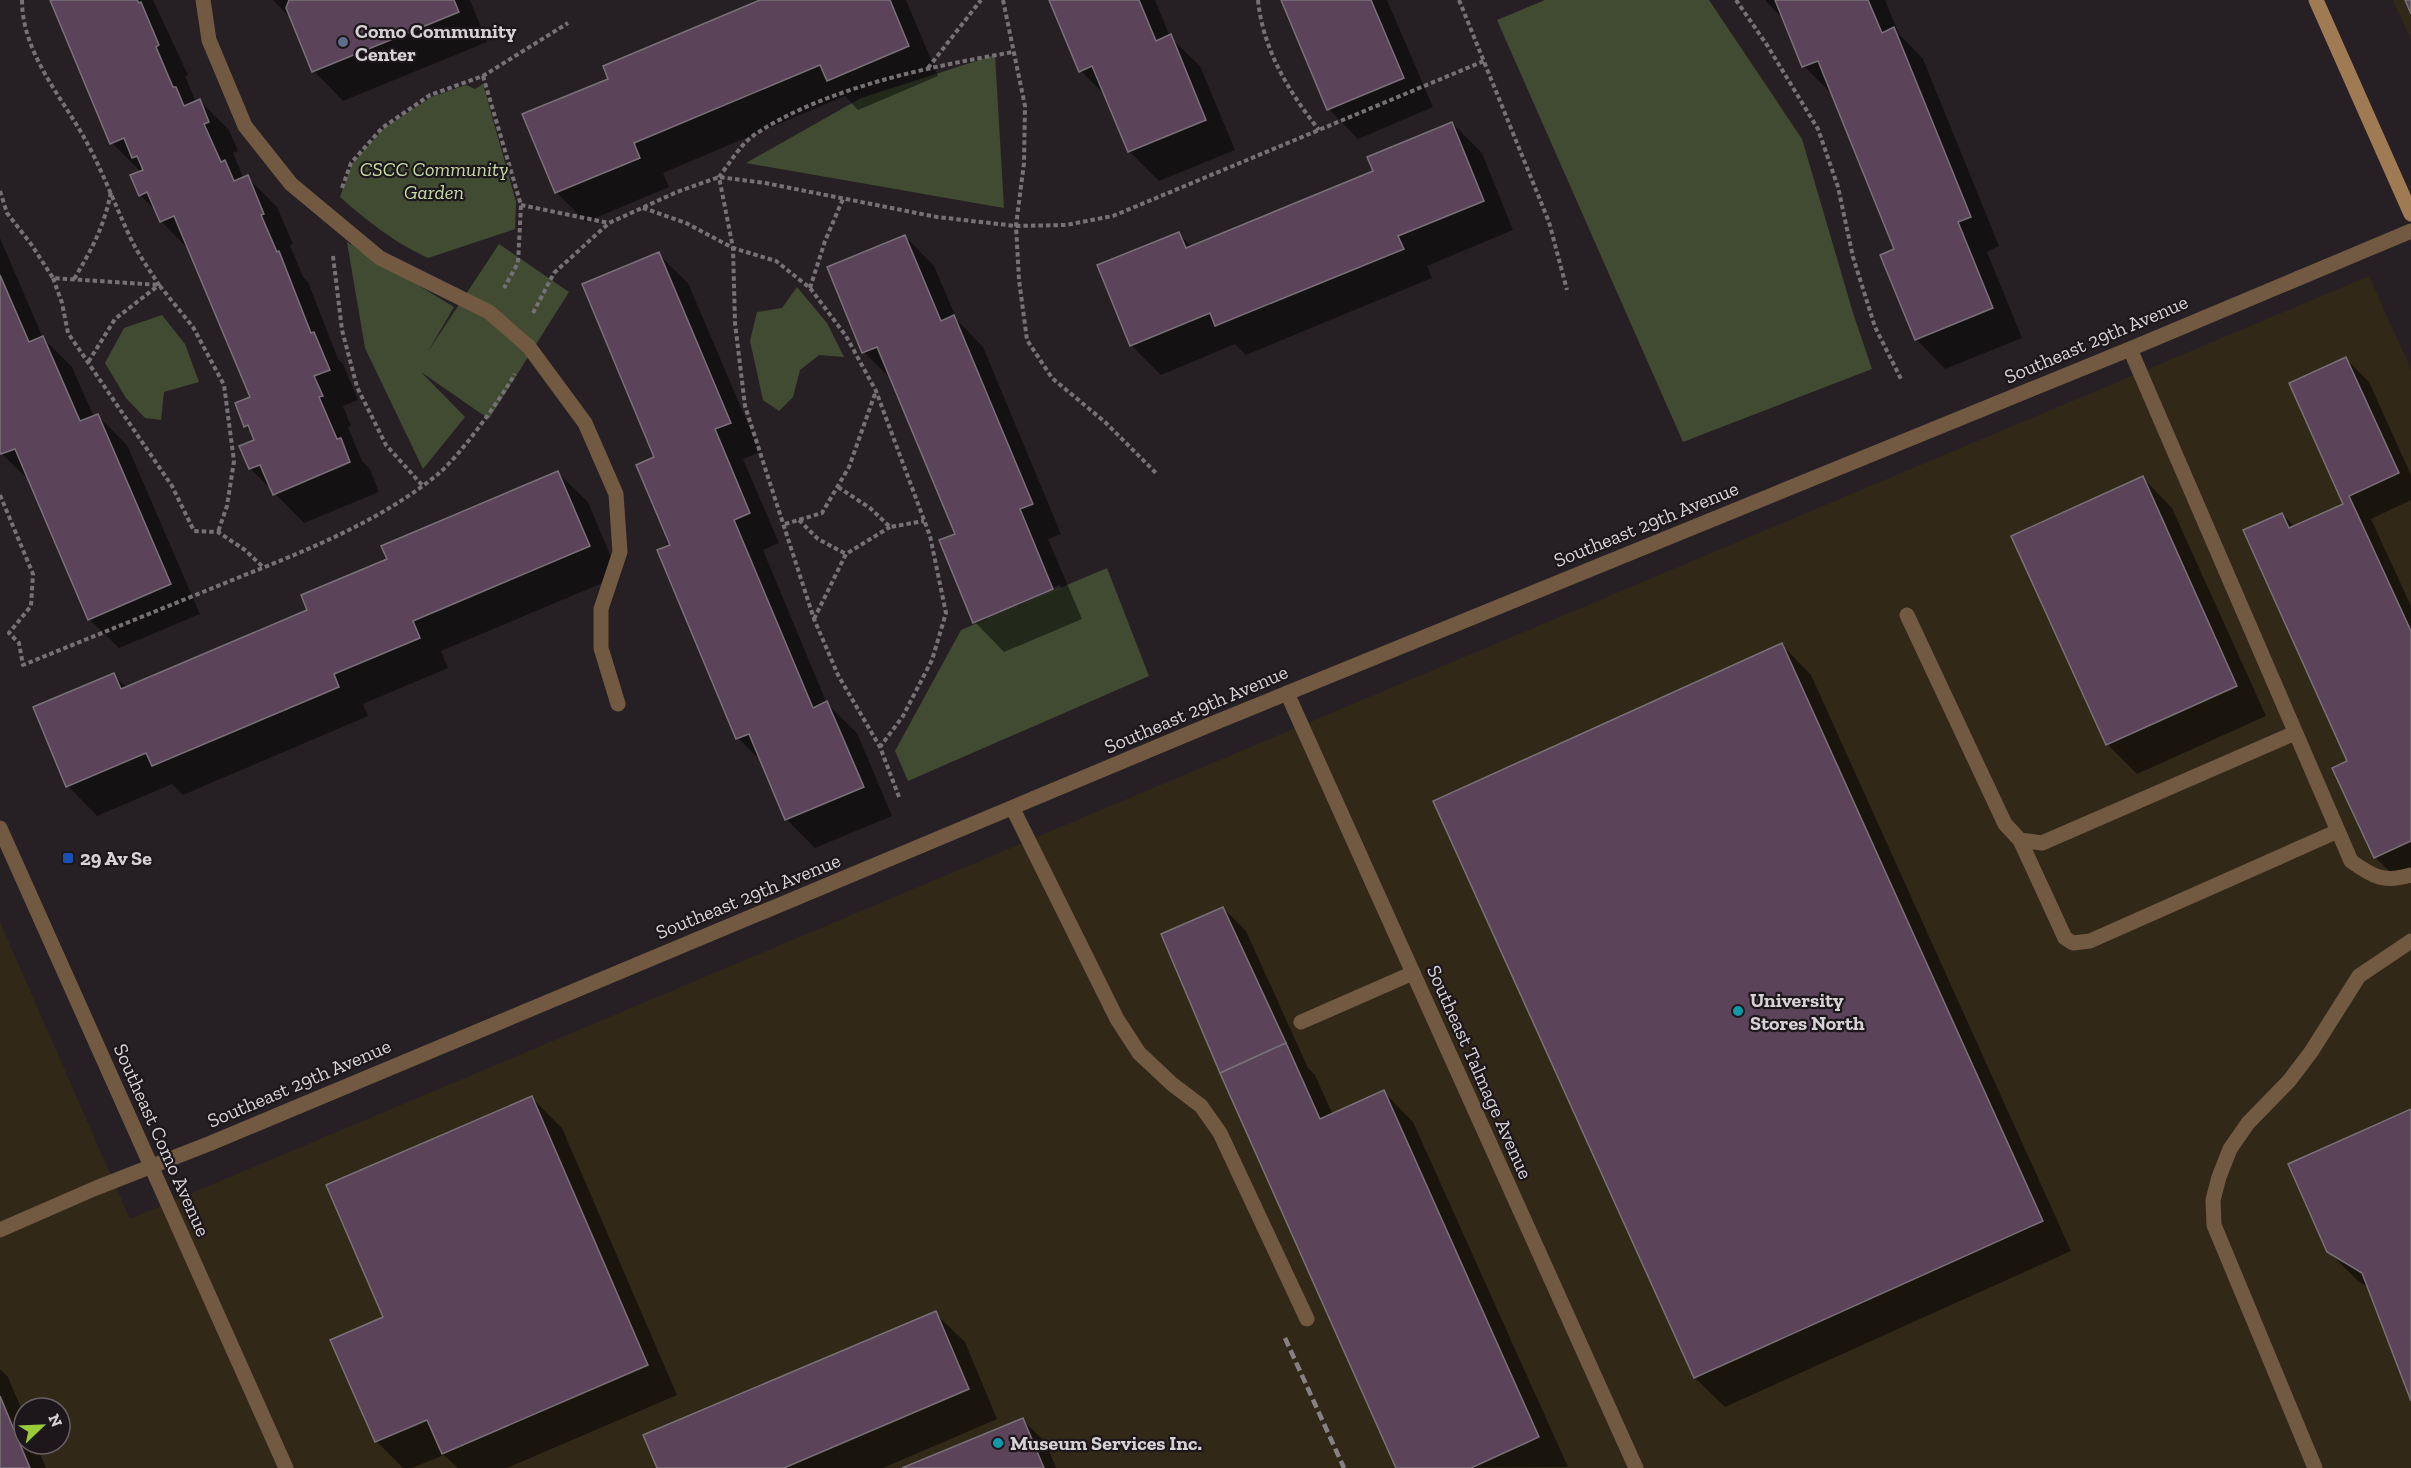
<svg xmlns="http://www.w3.org/2000/svg" width="2411" height="1468" viewBox="0 0 2411 1468" font-family="'Zilla Slab',serif">
<style>
.industrial{fill:#312818;fill-rule:evenodd}
.green{fill:#414b32}
.shadow{fill:#0007;fill-rule:evenodd}
.building{fill:#5b445a;stroke:#797178;stroke-width:1.5}
.lines{fill:none;stroke-linecap:round;stroke-linejoin:round}
.path{stroke:#767175;stroke-width:4;stroke-dasharray:4.5 3;stroke-linecap:butt}
.service{stroke:#725a42;stroke-width:15}
.minor{stroke:#725a42;stroke-width:15}
.tertiary{stroke:#725a42;stroke-width:15}
.secondary{stroke:#a07a52;stroke-width:15}
.rail{stroke:#868185;stroke-width:4.5;stroke-dasharray:9 4.5;stroke-linecap:butt}
.service-dot{fill:#5c6f8a;stroke:#1d171c;stroke-width:2}
.transit-dot{fill:#1a4fb4;stroke:#1d171c;stroke-width:2}
.culture-dot{fill:#0f9aa8;stroke:#1d171c;stroke-width:2}
.labels{text-anchor:middle;stroke-width:4.5;stroke-linejoin:round;paint-order:stroke}
.poi-label{font-size:20px;font-weight:bold;fill:#d5d1d4;stroke:#1d171c;text-anchor:start}
.park-label{font-size:20px;font-style:italic;fill:#c7dda6;stroke:#1d171c}
.street-label{font-size:20px;fill:#d5d1d4;stroke:#1d171c}
</style>
<rect width="100%" height="100%" fill="#262025"/>
<g class="industrial">
<polygon points="2393,0 2411,0 2411,40"/>
<path d="M2369,276L2411,369V1468H0V922L130,1219ZM24,1408H60V1444H24Z"/>
</g>
<g class="green">
<polygon points="1545,0 1709,0 1802,139 1853,313 1872,369 1683,442 1497,20"/>
<polygon points="995,55 1004,208 746,163 861,98"/>
<path d="M483,84L516,202L515,229L428,258C395,243 367,221 340,197L352,164L383,129L431,97L466,85L475,89Z"/>
<polygon points="347,242 454,307 427,353 499,244 569,292 489,419 421,372 465,417 423,469 365,348"/>
<polygon points="797,287 827,323 844,357 819,355 800,370 793,397 779,411 763,400 750,341 757,312 782,308"/>
<polygon points="162,315 185,344 199,382 164,392 161,420 145,418 126,398 105,363 124,328"/>
<polygon points="1107,568 1149,676 908,781 895,751 961,630"/>
</g>
<g class="shadow">
<polygon points="52,0 153,0 188,75 185,76 196,102 200,101 229,130 238,151 233,153 244,179 247,177 277,207 293,244 290,245 303,277 308,282 338,359 343,364 358,400 343,406 351,426 348,427 362,461 370,469 379,492 304,523 251,469 241,447 256,441 252,432 246,426 252,398 190,251 161,221 158,213 140,195 141,172 112,143"/>
<polygon points="273,0 470,0 487,42 343,101 314,71 292,20"/>
<polygon points="763,0 906,0 938,76 858,110 845,96 663,173 669,187 586,222 556,192 610,79"/>
<polygon points="1051,0 1155,0 1170,37 1200,66 1235,150 1159,181 1130,152 1106,96 1081,71"/>
<polygon points="1282,0 1387,0 1433,107 1358,139 1329,109"/>
<polygon points="1765,0 1885,0 1899,34 1923,59 1999,246 1987,252 2022,338 1945,369 1916,339 1896,249 1833,95 1804,66 1782,18"/>
<polygon points="1452,123 1482,153 1513,230 1427,266 1432,278 1246,355 1235,344 1161,375 1131,345 1179,234 1192,247 1375,172"/>
<path d="M905,236L934,266L957,320L983,347L1061,534L1048,539L1082,619L1004,652L975,622L957,535L893,381L864,352ZM1060,585L1061,588L987,619V615Z"/>
<polygon points="0,238 43,338 72,367 94,417 98,416 127,445 200,614 119,648 89,619 31,482 2,454 0,448"/>
<polygon points="658,254 688,283 760,452 743,459 779,543 763,550 827,704 857,733 892,816 815,848 786,819 763,763 738,738 672,546 656,458"/>
<polygon points="2346,359 2369,382 2411,475 2411,500 2371,519 2411,606 2411,874 2398,880 2375,857 2282,514 2295,527 2345,505"/>
<polygon points="558,473 588,502 619,576 441,651 448,668 363,704 368,716 183,795 172,784 97,816 68,786 35,708 114,675 127,688 309,610 389,560"/>
<polygon points="2143,478 2172,508 2266,716 2137,774 2107,744"/>
<polygon points="1782,645 1811,675 2071,1251 1725,1407 1695,1378 1435,802"/>
<polygon points="1223,908 1246,931 1308,1068 1315,1075 1333,1115 1384,1092 1413,1122 1568,1467 1398,1468"/>
<polygon points="532,1098 562,1128 677,1395 507,1468 458,1468 444,1455 412,1468 403,1468 376,1441 385,1318"/>
<polygon points="2411,1111 2411,1397 2369,1288 2358,1281 2328,1251"/>
<polygon points="935,1313 965,1342 997,1419 883,1468 659,1468"/>
<polygon points="0,1369 8,1377 24,1415 24,1444 36,1444 46,1468 0,1468"/>
<polygon points="1023,1420 1046,1443 1056,1468 906,1468"/>
</g>
<g class="building">
<polygon points="50,0 137,0 139,3 141,2 159,45 156,47 173,87 176,87 184,106 200,99 209,122 204,124 221,162 225,160 234,181 248,175 264,214 261,215 277,252 279,251 311,333 314,332 330,370 314,376 323,396 319,397 337,439 341,438 350,462 273,495 260,465 249,469 239,446 254,440 248,425 244,427 235,403 250,397 174,216 160,222 147,192 139,196 130,175 143,170 137,156 132,158 124,138 110,144"/>
<polygon points="289,0 454,0 459,12 312,72 286,8"/>
<polygon points="760,0 890,0 909,46 827,81 820,65 634,143 640,158 555,193 522,114 608,79 603,66"/>
<polygon points="1049,0 1139,0 1156,41 1171,34 1206,120 1128,152 1092,66 1079,72"/>
<polygon points="1281,0 1371,0 1404,78 1327,110"/>
<polygon points="1775,0 1868,0 1882,33 1894,27 1971,217 1958,222 1993,308 1915,340 1880,255 1894,249 1818,61 1802,67"/>
<polygon points="2405,0 2411,0 2411,14"/>
<polygon points="1452,122 1484,201 1398,236 1404,249 1215,326 1210,313 1130,346 1097,265 1179,232 1186,248 1373,171 1367,157"/>
<polygon points="905,235 941,321 954,315 1033,504 1020,509 1053,589 973,623 939,540 955,534 877,347 862,353 827,267"/>
<polygon points="659,252 731,423 715,429 750,513 734,520 813,708 827,701 864,787 785,820 749,734 736,739 657,550 670,545 636,465 654,457 582,284"/>
<polygon points="0,275 29,342 43,336 80,421 98,414 171,584 88,620 15,449 1,454 0,452"/>
<polygon points="2346,357 2399,473 2349,496 2411,631 2411,841 2374,858 2332,768 2347,761 2243,530 2282,513 2289,528 2343,504 2289,383"/>
<polygon points="558,471 590,546 413,621 420,638 334,674 339,687 152,766 146,753 66,787 33,707 114,673 121,689 307,610 301,595 387,559 381,546"/>
<polygon points="2143,476 2237,686 2106,745 2011,536"/>
<polygon points="1782,643 2043,1221 1694,1378 1433,801"/>
<polygon points="1223,907 1286,1043 1220,1073 1161,934"/>
<polygon points="1286,1043 1320,1119 1384,1090 1539,1437 1471,1468 1396,1468 1220,1073"/>
<polygon points="532,1096 648,1365 442,1454 427,1420 375,1442 330,1340 383,1317 326,1185"/>
<polygon points="2411,1109 2411,1401 2362,1273 2327,1252 2288,1164"/>
<polygon points="936,1311 969,1389 784,1468 657,1468 643,1435"/>
<polygon points="0,1396 30,1468 0,1468"/>
<polygon points="1023,1418 1044,1468 902,1468"/>
</g>
<g class="lines">
<g class="path">
<path d="M22,0C22,53 62,97 86,141C103,172 115,205 130,237C138,254 149,269 159,285L115,319L87,364"/>
<polyline points="1003,0 1025,106 1024,163 1016,226 1019,280 1027,340 1052,378 1105,422 1156,473"/>
<path d="M1258,0C1263,50 1289,92 1319,130"/>
<polyline points="1459,0 1549,222 1567,290"/>
<polyline points="1736,0 1767,45 1818,129 1838,187 1853,257 1875,327 1902,381"/>
<polyline points="928,68 981,0"/>
<polyline points="483,76 521,205 518,263 504,288"/>
<polyline points="342,188 351,163 382,128 430,95 483,76 568,23"/>
<polyline points="0,191 7,213 31,244 53,278 159,285 193,327 224,385 234,461 227,506 218,532"/>
<polyline points="521,205 609,223"/>
<polyline points="643,208 686,223 733,248 776,261 810,288 846,336 876,391 930,536 946,613 932,660 903,716 880,747"/>
<polyline points="333,256 342,330 357,387 386,445 422,485"/>
<polyline points="53,278 62,303 68,333 172,486 194,531 218,532 245,550 263,567"/>
<path d="M74,279C92,249 104,227 111,192"/>
<polyline points="810,288 825,241 843,199"/>
<polyline points="533,313 554,273 609,223 677,192 719,177 765,183 937,217 1016,226 1066,225 1113,216 1484,61"/>
<polyline points="838,487 870,508 890,527 924,521"/>
<path d="M0,495L33,574L31,606L9,633L19,643L23,665C92,637 161,609 230,581C302,552 376,524 437,475C461,455 499,401 515,374"/>
<polyline points="799,520 818,539 846,554"/>
<polyline points="785,524 822,513 849,467 876,391"/>
<polyline points="814,619 846,554 890,527"/>
<path d="M899,797L880,747L838,675L814,619L745,406L735,323L733,248L719,177C729,164 741,144 754,135C826,87 929,67 1013,52"/>
</g>
<g class="service">
<polyline points="203,0 209,40 245,126 291,184 380,258 489,312 529,347 585,423 616,494 620,552 601,609 601,648 618,704"/>
<path d="M2130,349L2351,861C2373,877 2384,883 2411,875"/>
<polyline points="1907,615 2005,824 2020,840 2042,843 2295,733"/>
<polyline points="1013,809 1117,1019 1139,1053 1172,1084 1201,1106 1220,1133 1307,1319"/>
<polyline points="2020,840 2065,938 2073,943 2090,941 2338,831"/>
<polyline points="1301,1022 1413,973"/>
<polyline points="2315,1468 2214,1225 2213,1200 2219,1177 2230,1149 2248,1123 2289,1081 2311,1052 2359,976 2411,941"/>
</g>
<g class="minor">
<polyline points="1287,693 1636,1468"/>
<polyline points="0,1230 96,1188 211,1143 1214,723 2130,349 2411,231"/>
</g>
<polyline class="tertiary" points="0,828 286,1468"/>
<polyline class="secondary" points="2316,0 2411,214"/>
<polyline class="rail" points="1285,1338 1344,1468"/>
</g>
<circle class="service-dot" cx="343" cy="42" r="6"/>
<rect class="transit-dot" x="62" y="852" width="12" height="12" rx="3"/>
<g class="culture-dot">
<circle cx="1738" cy="1011" r="6"/>
<circle cx="998" cy="1443" r="6"/>
</g>
<g class="labels">
<g class="poi-label">
<text x="355" y="38">Como Community<tspan x="355" dy="23">Center</tspan></text>
<text x="80" y="865">29 Av Se</text>
<text x="1750" y="1007">University<tspan x="1750" dy="23">Stores North</tspan></text>
<text x="1010" y="1450">Museum Services Inc.</text>
</g>
<g class="park-label">
<text x="434" y="176">CSCC Community<tspan x="434" dy="23">Garden</tspan></text>
</g>
<g class="street-label">
<text transform="translate(2096 339) rotate(-23)" y="7">Southeast 29th Avenue</text>
<text transform="translate(1646 524) rotate(-22)" y="7">Southeast 29th Avenue</text>
<text transform="translate(1196 709) rotate(-23)" y="7">Southeast 29th Avenue</text>
<text transform="translate(748 896) rotate(-22)" y="7">Southeast 29th Avenue</text>
<text transform="translate(1480 1072) rotate(66)" y="7">Southeast Talmage Avenue</text>
<text transform="translate(299 1083) rotate(-23)" y="7">Southeast 29th Avenue</text>
<text transform="translate(162 1140) rotate(66)" y="7">Southeast Como Avenue</text>
</g>
</g>
<g transform="translate(42 1426) rotate(67)"><circle r="28" fill="#1d171c" stroke="#676166" stroke-width="1.5"/>
<path d="M0-4.5L10 22L0 15L-10 22Z" fill="#98cb37"/>
<text y="-9" font-size="16" font-weight="bold" text-anchor="middle" fill="#d5d1d4">N</text>
</g>
</svg>
